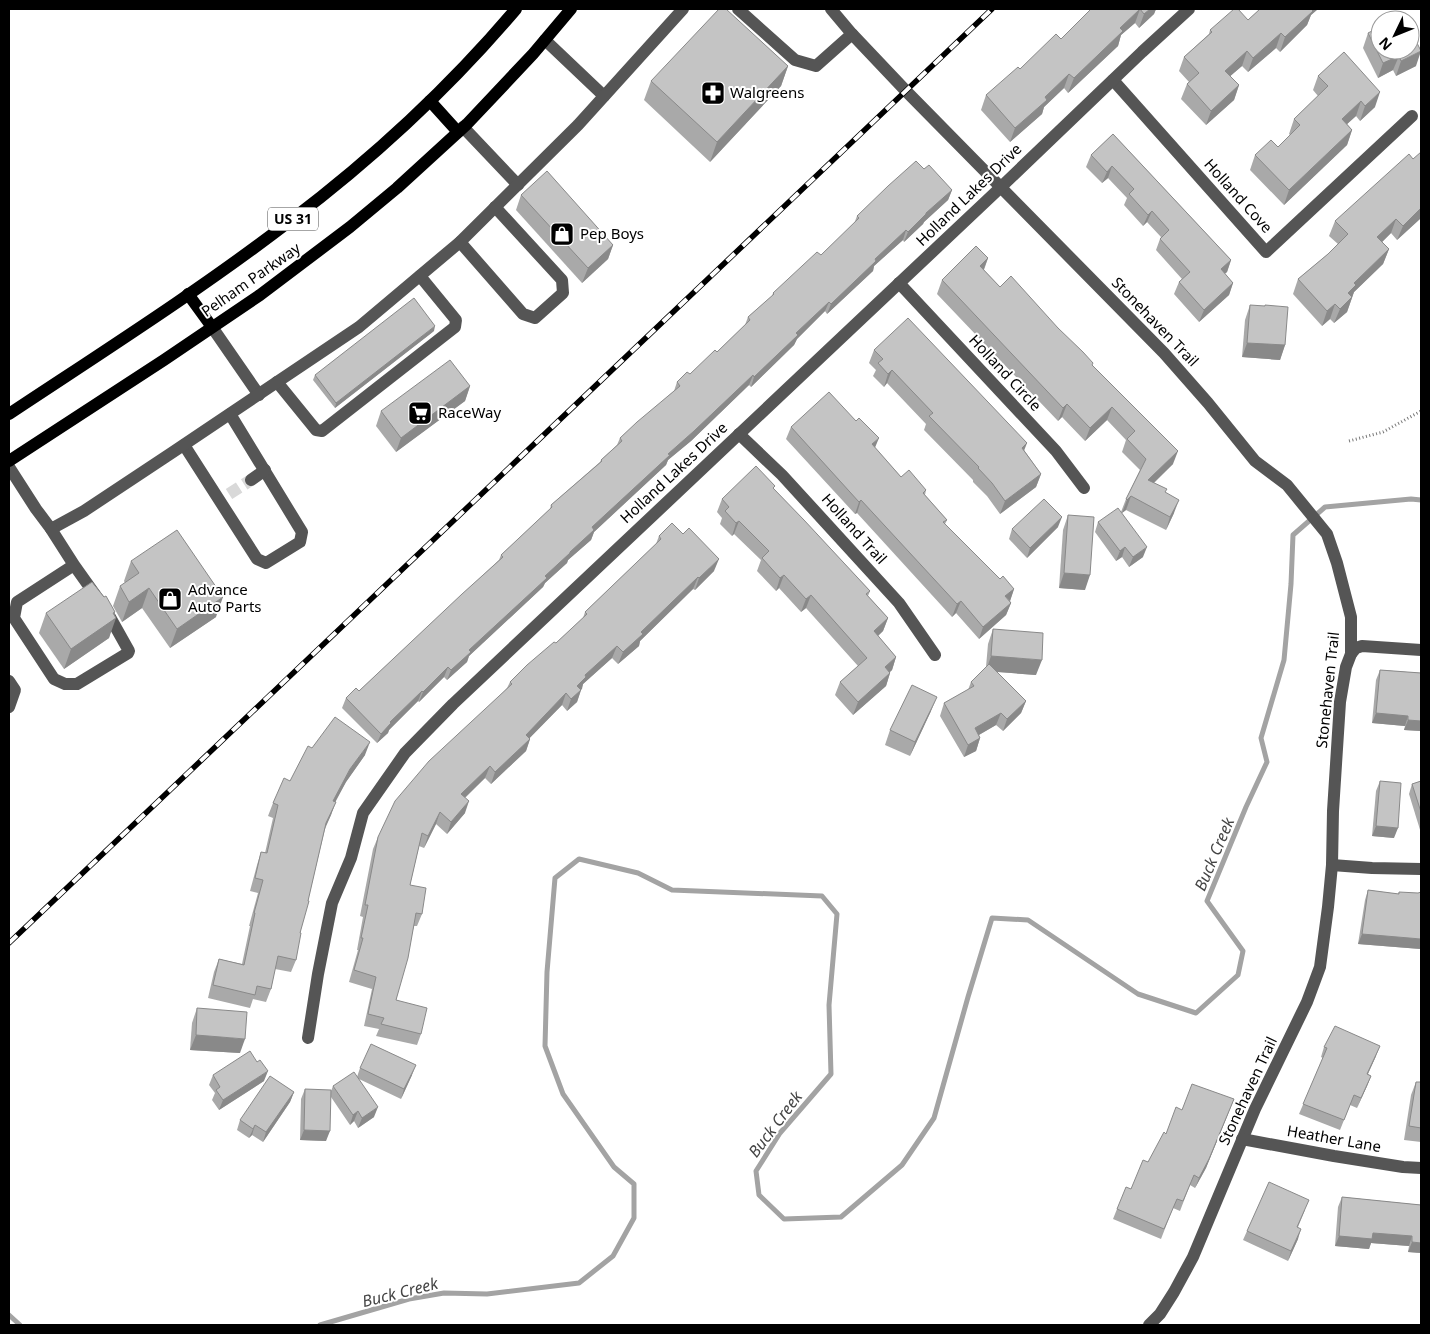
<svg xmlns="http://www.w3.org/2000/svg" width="1430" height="1334" viewBox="0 0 1430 1334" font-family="'Noto Sans',sans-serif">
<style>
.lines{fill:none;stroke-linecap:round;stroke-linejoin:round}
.stream{stroke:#a3a3a3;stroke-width:5}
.minor-tunnel{stroke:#d9d9d9;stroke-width:12;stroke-dasharray:12 6;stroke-linecap:butt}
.path{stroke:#777;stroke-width:3;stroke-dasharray:1 2.5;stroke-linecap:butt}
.minor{stroke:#555;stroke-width:12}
.major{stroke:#000;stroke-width:12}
.rail-casing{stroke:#000;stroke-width:5.5}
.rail{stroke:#fff;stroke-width:4;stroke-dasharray:11;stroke-linecap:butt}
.wall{fill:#a9a9a9}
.shaded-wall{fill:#898989}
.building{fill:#c4c4c4;stroke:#898989}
.labels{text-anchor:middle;stroke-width:4;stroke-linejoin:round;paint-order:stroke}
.shield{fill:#fff;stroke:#4c4c4c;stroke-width:1}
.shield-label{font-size:14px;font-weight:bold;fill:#000}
.poi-label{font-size:15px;fill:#000;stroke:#fff;text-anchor:start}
.street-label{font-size:15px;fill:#000;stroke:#fff}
.water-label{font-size:16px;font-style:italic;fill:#444;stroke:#fff}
</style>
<rect width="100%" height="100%" fill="#fff"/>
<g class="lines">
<g class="stream">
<polyline points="9,1315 20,1325"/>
<polyline points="320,1325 409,1299 444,1293 487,1294 579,1283 613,1256 634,1218 634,1184 614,1167 563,1094 545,1046 547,972 555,878 579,859 638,873 672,890 822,896 837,914 829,1005 831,1074 780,1133 756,1171 759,1195 784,1219 841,1217 902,1165 934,1118 968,997 992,918 1028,920 1138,994 1196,1013 1238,975 1243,951 1207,901 1246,807 1267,762 1261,738 1284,660 1291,584 1293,535 1325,507 1411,499 1421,500"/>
</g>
<polyline class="minor-tunnel" points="229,494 251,480"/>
<polyline class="path" points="1349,441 1383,432 1421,411"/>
<g class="minor">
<polyline points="738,9 795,60 816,66 852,34"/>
<polyline points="831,9 852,34 906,91 1164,353 1208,403 1255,461 1287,485 1327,534 1337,563 1351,617 1351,654 1346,667 1340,702 1333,811 1332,865 1328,907 1320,967 1307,1002 1255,1109 1193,1257 1174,1292 1160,1314 1149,1325"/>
<polyline points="545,40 604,96"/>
<polyline points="1113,80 1266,252 1412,116"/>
<polyline points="463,127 518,185"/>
<polyline points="460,242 523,314 535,318 563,293 562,280 495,207"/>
<polyline points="899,283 1056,451 1084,488"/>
<polyline points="212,327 259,395"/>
<polyline points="277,382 316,430 322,431 455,327 456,320 420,276"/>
<polyline points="739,434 782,475 899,603 935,655"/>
<polyline points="184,445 257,559 266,563 300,542 302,532 230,414"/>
<polyline points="9,467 36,509 51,529 84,511 173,452 359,327 460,242 578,125 683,9"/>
<polyline points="251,480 265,470"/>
<polyline points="51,529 74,565 17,602 14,618 54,679 65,684 77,684 128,653 129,651 106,610 74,565"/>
<polyline points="1351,654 1356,648 1362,646 1421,650"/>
<polyline points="9,681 15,690 9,707"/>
<polyline points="1332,865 1372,868 1421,869"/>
<polyline points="308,1038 318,974 332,903 351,858 363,813 405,753 453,704 1000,188 1142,52 1189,9"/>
<polyline points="1242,1139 1334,1156 1403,1167 1421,1168"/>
</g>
<g class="major">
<polyline points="430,101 458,132"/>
<polyline points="188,294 212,327"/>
<path d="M9,414C104,351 200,290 290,221C372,159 449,88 516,9"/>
<polyline points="9,461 164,360 260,295 350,227 397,188 467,124 533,54 571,9"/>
</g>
<g class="rail-casing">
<polyline id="rail" points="9,943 992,9"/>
</g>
<use href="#rail" class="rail"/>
</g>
<g class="wall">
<polygon points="1091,9 1156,9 1154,14 1139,28 1135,23 1121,35 1118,46 1068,93 1064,88 1044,107 1042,114 1010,142 981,110 986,95 1020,69 1061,39"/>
<polygon points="1260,9 1318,9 1311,15 1307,25 1280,52 1276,48 1248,72 1242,66 1230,76 1239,85 1234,100 1206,125 1181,99 1187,84 1189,82 1179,71 1184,57 1209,34 1210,30 1248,20"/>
<polygon points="1368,33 1416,66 1396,76 1393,70 1378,78 1363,48"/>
<polygon points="788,66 781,86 710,162 644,100 651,81"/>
<polygon points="1318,76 1375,107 1360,121 1356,116 1347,124 1352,130 1347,145 1284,205 1250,170 1255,155 1278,147 1290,135 1289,134 1294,119 1318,96 1313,90"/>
<polygon points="1113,134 1231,260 1227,272 1224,274 1233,283 1229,295 1199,322 1174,294 1179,282 1182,279 1156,250 1160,239 1161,237 1147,222 1143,226 1124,205 1127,198 1108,178 1102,183 1086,167 1091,155"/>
<polygon points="924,169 952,190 948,200 924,222 923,224 904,242 903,240 874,266 873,271 827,314 825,311 797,339 794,345 751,387 749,385 691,441 668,460 666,465 594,532 591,540 568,560 567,563 545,583 543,587 469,656 467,662 447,680 444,677 419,702 418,701 389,730 388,733 377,743 342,708 346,698 359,691 499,560 501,555 550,509 551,505 600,462 601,460 617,445 620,438 674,391 677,382 690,374 717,352 745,325 748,317 772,296 773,293 821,255 854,224 857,216"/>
<polygon points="521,195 613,245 608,259 582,283 516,210"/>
<polygon points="1421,218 1397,240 1391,233 1382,242 1389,249 1383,264 1354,292 1347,312 1334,323 1330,319 1322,326 1293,294 1298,279 1328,254 1338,244 1329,236 1335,221"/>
<polygon points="988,258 984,270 1000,287 1092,366 1173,464 1154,483 1165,493 1174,513 1166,530 1126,510 1122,513 1121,512 1143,557 1129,567 1122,557 1116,561 1095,532 1098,522 1121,512 1126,499 1140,470 1122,452 1126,440 1107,420 1085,441 1062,417 1058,421 937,294 942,280"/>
<polygon points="1250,305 1285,345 1280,360 1242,357 1245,320"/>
<polygon points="434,331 335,408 313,380 315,375"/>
<polygon points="874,350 1024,450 1041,474 1036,487 1000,514 987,496 973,482 973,480 924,430 926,424 887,383 884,387 873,376 876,370 869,363"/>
<polygon points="470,386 465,401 396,452 376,426 381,411"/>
<polygon points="791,427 875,448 901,477 926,490 925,495 947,520 945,524 1000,579 1014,589 1010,601 1011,603 1006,615 979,639 956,613 952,617 857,513 855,514 786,439"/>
<polygon points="774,489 870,591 868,596 888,618 883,631 878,636 896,657 892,670 890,672 890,673 886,686 853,715 835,695 840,682 858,666 806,608 801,612 779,588 776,591 757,571 761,560 734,534 732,536 720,524 722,518 717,512 722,499"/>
<polygon points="1068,515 1085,590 1059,588 1063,530"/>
<polygon points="1058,527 1027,558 1009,539 1012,529"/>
<polygon points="659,536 714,571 695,590 693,589 640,641 639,646 618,664 612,658 583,684 577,702 567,711 562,705 529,738 530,739 526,751 491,784 485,778 465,798 465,813 447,834 436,824 424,848 419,846 410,885 422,914 417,926 414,926 396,1000 421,1034 417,1045 376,1036 379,1029 364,1026 372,989 349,982 358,950 357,950 363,917 360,916 373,849 378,837 507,688 510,682 556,643 583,618 585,612 656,544"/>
<polygon points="131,561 216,617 170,648 142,608 122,622 113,606 120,586 125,583 124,581"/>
<polygon points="104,597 115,612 109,638 64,669 39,633 46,613"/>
<polygon points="993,629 1036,675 997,672 1026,701 1021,713 1003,731 996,725 979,735 980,738 976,751 964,757 940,716 944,703 968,690 971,682 986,667 988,644"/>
<polygon points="1380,670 1421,673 1421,731 1404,730 1405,726 1372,723 1376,680"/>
<polygon points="931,711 910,756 885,745 890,730"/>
<polygon points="312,748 365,755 346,782 335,801 331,815 325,829 300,933 296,960 291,972 275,969 271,989 266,1002 253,999 250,1008 208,998 214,972 219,959 242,964 250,926 249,926 258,893 250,891 257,865 261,852 265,853 273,818 268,816 273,803 290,781"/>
<polygon points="1380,781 1394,838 1372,836 1376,791"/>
<polygon points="1421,781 1421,833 1409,794 1412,784"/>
<polygon points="1368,890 1398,894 1399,892 1420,949 1358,944 1365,900"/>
<polygon points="197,1008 240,1053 190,1050 192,1023"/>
<polygon points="1324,1047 1376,1056 1368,1074 1371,1076 1367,1086 1357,1108 1350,1105 1340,1130 1299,1114 1323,1058 1321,1057"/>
<polygon points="360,1068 412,1075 401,1099 359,1079 374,1117 358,1128 354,1121 350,1125 331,1097 326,1141 300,1140 301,1099 305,1089 331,1091 333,1086 357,1077"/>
<polygon points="213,1075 264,1081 219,1110 212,1100 215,1093 209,1085"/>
<polygon points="1416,1082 1421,1082 1421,1142 1404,1140 1411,1095"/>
<polygon points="294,1092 290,1102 263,1142 252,1135 249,1138 237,1130 240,1120"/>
<polygon points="1234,1099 1206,1168 1195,1188 1190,1185 1180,1211 1173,1208 1161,1239 1113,1219 1117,1209 1131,1189 1182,1110"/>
<polygon points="1342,1197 1421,1205 1421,1253 1408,1252 1409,1246 1371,1243 1369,1249 1335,1246 1338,1207"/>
<polygon points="1305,1210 1298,1227 1298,1239 1288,1261 1243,1240 1247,1231"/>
</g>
<g class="shaded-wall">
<polygon points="1140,9 1135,23 1121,35 1118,46 1068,93 1074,78 1120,28"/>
<polygon points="1150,9 1156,9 1154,14 1139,28 1144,14"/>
<polygon points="1309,9 1318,9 1311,15 1307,25 1280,52 1285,37"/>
<polygon points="1281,33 1276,48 1248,72 1253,58"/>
<polygon points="1247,51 1242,66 1220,85 1225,71"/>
<polygon points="1421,51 1416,66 1396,76 1401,61"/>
<polygon points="1399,56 1393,70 1378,78 1383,63"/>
<polygon points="788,66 781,86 710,162 717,142"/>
<polygon points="1069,74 1064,88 1044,107 1042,114 1010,142 1015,128 1045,97"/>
<polygon points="1239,85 1234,100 1206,125 1211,111"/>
<polygon points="1380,92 1375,107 1360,121 1365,106"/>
<polygon points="1361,101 1356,116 1336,134 1342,119"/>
<polygon points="1352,130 1347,145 1284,205 1289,190"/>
<polygon points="1112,166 1108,178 1102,183 1107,172"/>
<polygon points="952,190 948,200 924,222 923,224 904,242 908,232 926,213"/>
<polygon points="1421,208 1421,218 1397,240 1403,226"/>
<polygon points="1152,211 1147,222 1143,226 1148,215"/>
<polygon points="1396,219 1391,233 1372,252 1377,237"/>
<polygon points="906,230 903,240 874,266 873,271 827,314 831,304 875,259"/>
<polygon points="613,245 608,259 582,283 588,268"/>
<polygon points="1389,249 1383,264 1354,292 1347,312 1334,323 1340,309 1354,283"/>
<polygon points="988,258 983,271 980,266"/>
<polygon points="1231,260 1227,272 1216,281 1221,269"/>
<polygon points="1233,283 1229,295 1199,322 1204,310"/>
<polygon points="829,302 825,311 797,339 794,345 751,387 754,377 796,333"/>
<polygon points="1335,304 1330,319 1322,326 1327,311"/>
<polygon points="435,326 434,331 335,408 336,403"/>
<polygon points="1247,343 1285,345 1280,360 1242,357"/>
<polygon points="892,370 887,383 884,387 888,374"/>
<polygon points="753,375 749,385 691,441 668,460 666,465 594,532 591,540 568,560 567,563 545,583 543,587 469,656 467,662 447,680 451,670 469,650 570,552 592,527 668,454"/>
<polygon points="470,386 465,401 396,452 401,438"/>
<polygon points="1067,404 1062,417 1058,421 1063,408"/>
<polygon points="1112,407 1107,420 1085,441 1090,428"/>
<polygon points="879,438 874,450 872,444"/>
<polygon points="1027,443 1022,456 1022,448"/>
<polygon points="1178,451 1173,464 1143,493 1148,480"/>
<polygon points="1041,474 1036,487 1000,514 1005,501"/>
<polygon points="1131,496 1126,510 1122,513 1127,500"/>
<polygon points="861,500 857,513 855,514 859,502"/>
<polygon points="1179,500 1174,513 1166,530 1170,517"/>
<polygon points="1062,517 1058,527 1027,558 1030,548"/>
<polygon points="739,521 734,534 732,536 736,523"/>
<polygon points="1125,547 1122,557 1116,561 1120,551"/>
<polygon points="1147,547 1143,557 1129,567 1133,557"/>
<polygon points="719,559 714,571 695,590 699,578"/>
<polygon points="1064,573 1090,575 1085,590 1059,588"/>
<polygon points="784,575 779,588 776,591 780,578"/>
<polygon points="698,577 693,589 640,641 639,646 618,664 623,652 641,632"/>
<polygon points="149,588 142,608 122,622 129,602"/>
<polygon points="1014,589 1010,601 1005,596"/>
<polygon points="811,595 806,608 801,612 806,599"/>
<polygon points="223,597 216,617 170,648 177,629"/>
<polygon points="961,601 956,613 952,617 957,604"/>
<polygon points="1011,603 1006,615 979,639 983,627"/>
<polygon points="115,612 112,621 116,618 109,638 64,669 71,649"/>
<polygon points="888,618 883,631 869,644 874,631"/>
<polygon points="617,646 612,658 583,684 582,689 573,697 577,686 585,675"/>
<polygon points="991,656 1042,660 1036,675 986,671"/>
<polygon points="896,657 892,670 881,680 885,667"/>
<polygon points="448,667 444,677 419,702 423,692"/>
<polygon points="890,673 886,686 853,715 858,702"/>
<polygon points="581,690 577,702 567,711 571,699"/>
<polygon points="422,691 418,701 389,730 388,733 377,743 381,734 390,722"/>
<polygon points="566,693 562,705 521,747 526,735"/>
<polygon points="937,697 931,711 910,756 915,742"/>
<polygon points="1026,701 1021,713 1003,731 1007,719"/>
<polygon points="1001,713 996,725 970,740 975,728"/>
<polygon points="1376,713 1408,716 1405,726 1372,723"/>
<polygon points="1408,720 1421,721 1421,731 1404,730"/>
<polygon points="980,738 976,751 964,757 968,745"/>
<polygon points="530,739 526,751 491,784 495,772"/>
<polygon points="370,742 365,755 346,782 329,814 333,801 350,769"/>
<polygon points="490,766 485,778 456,806 461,794"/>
<polygon points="469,801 465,813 447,834 451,822"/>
<polygon points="336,802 331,815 321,836 326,823"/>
<polygon points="440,812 436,824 424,848 428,836"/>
<polygon points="1376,826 1398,828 1394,838 1372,836"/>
<polygon points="1362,934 1421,939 1421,949 1358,944"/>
<polygon points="196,1035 245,1039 240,1053 190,1050"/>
<polygon points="1380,1046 1376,1056 1363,1084 1367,1074"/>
<polygon points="416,1065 412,1075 401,1099 404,1089"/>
<polygon points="268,1071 264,1081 219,1110 223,1100"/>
<polygon points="1371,1076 1367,1086 1357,1108 1361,1098"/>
<polygon points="294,1092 290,1102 263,1142 266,1132"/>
<polygon points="1234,1099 1206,1168 1195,1188 1199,1178"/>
<polygon points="378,1107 374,1117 358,1128 362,1118"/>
<polygon points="358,1111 354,1121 350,1125 353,1115"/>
<polygon points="255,1125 252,1135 249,1138 253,1129"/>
<polygon points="304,1130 330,1131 326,1141 300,1140"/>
<polygon points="1301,1229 1298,1239 1288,1261 1291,1251"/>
<polygon points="1373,1233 1412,1236 1409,1246 1371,1243 1369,1249 1335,1246 1339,1236"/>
<polygon points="1412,1242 1421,1243 1421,1253 1408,1252"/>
</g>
<g class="building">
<polygon points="719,9 726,9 788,66 717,142 651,81"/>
<polygon points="1091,9 1140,9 1120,28 1123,31 1074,78 1069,74 1045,97 1047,100 1015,128 986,95 1018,67 1020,69 1056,34 1061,39"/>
<polygon points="1140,9 1150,9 1144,14"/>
<polygon points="1234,9 1238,9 1248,20 1260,9 1311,9 1313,11 1285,37 1281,33 1253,58 1247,51 1225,71 1239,85 1211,111 1187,84 1199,73 1184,57 1212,32 1210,30"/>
<polygon points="1404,16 1406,20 1395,20"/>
<polygon points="1380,27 1380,50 1410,50 1410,29 1421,51 1401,61 1399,56 1383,63 1368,33"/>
<polygon points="1344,52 1380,92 1365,106 1361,101 1342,119 1352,130 1289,190 1255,155 1271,140 1278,147 1300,125 1294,119 1328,86 1318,76"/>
<polygon points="1113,134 1231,260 1221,269 1233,283 1204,310 1179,282 1190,272 1160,239 1169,230 1152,211 1148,215 1129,194 1134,189 1112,166 1107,172 1091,155"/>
<polygon points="1421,152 1421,208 1403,226 1396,219 1377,237 1389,249 1354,283 1356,285 1348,293 1352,297 1340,309 1335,304 1327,311 1298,279 1328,254 1348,234 1335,221 1409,154 1413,159"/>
<polygon points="916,161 924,169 929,165 952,190 926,213 926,214 908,232 906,230 875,259 876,261 831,304 829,302 796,333 798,335 754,377 753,375 694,431 668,454 670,455 592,527 594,530 570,552 570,553 545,576 547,578 469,650 471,652 451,670 448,667 423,692 422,691 390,722 391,723 381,734 346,698 356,688 359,691 462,594 503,557 501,555 552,507 551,505 602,461 601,460 622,441 620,438 637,422 680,386 677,382 687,372 690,374 715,350 717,352 750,320 748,317 774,294 773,293 817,252 821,255 859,218 857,216 888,186"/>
<polygon points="547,171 613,245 588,268 521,195"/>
<polygon points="976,246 988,258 980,266 1000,287 1011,276 1058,328 1083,352 1093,363 1092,365 1178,451 1148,480 1167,489 1165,492 1179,500 1170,517 1131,496 1127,500 1126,499 1146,459 1127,439 1135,431 1112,407 1090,428 1067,404 1063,408 942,280"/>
<polygon points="414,298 435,326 336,403 315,375"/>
<polygon points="1250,305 1265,306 1265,305 1288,307 1285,345 1247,343"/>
<polygon points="908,318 1027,443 1022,448 1041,474 1005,501 992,483 978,468 979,467 929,416 933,413 892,370 888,374 878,363 883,359 874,350"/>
<polygon points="450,360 470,386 401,438 381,411"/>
<polygon points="829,392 856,421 859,418 879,438 872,444 901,477 909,470 926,490 923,493 947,520 943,522 1000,579 1003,576 1014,589 1005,596 1011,603 983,627 961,601 957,604 861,500 859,502 791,427"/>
<polygon points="756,466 775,486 773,488 804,520 870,591 866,594 888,618 874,631 896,657 885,667 890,673 858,702 840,682 867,658 811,595 806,599 784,575 780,578 762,558 769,551 739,521 736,523 725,511 729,507 722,499"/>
<polygon points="1044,499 1062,517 1030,548 1012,529"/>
<polygon points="1118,508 1147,547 1133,557 1125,547 1120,551 1098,522"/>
<polygon points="1068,515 1094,517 1090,575 1064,573"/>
<polygon points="672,523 683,534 689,528 719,559 699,578 698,577 641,632 643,634 623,652 617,646 585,675 586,677 577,686 581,690 571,699 566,693 526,735 530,739 495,772 490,766 461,794 469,801 451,822 440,812 428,836 422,833 410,885 426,888 422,914 416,913 408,958 396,1000 427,1008 421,1034 381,1024 384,1018 368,1014 376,977 354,970 363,938 361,938 368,905 365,905 378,837 395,801 429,761 512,684 510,682 527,665 554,642 556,643 587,614 585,612 661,539 659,536"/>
<polygon points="177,530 223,597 177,629 149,588 129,602 120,586 139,573 131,561"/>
<polygon points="92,582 104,597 106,596 115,612 113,613 116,618 71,649 46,613"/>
<polygon points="993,629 1043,633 1042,660 991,656"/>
<polygon points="989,664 1026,701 1007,719 1001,713 975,728 980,738 968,745 944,703 974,686 971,682"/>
<polygon points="1380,670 1421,673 1421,721 1408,720 1408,716 1376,713"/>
<polygon points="912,685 937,697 915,742 890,730"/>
<polygon points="335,717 370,742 350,769 333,801 336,802 326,823 308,901 309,901 300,933 301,933 296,960 278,956 271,989 257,986 255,995 213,985 219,959 244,965 255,913 254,913 263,880 255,878 261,852 267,853 278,805 273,803 284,778 290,781 308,746 312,748"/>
<polygon points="1380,781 1401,783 1398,828 1376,826"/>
<polygon points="1421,781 1421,812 1412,784"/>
<polygon points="1368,890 1399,894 1399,892 1418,893 1421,892 1421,939 1362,934"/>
<polygon points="197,1008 247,1012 245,1039 196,1035"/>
<polygon points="1335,1026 1380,1046 1367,1074 1371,1076 1361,1098 1354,1095 1344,1120 1303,1104 1327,1048 1324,1047"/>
<polygon points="371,1044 416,1065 404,1089 360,1068"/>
<polygon points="250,1051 257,1062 260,1060 268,1071 223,1100 216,1090 220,1087 213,1075"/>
<polygon points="354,1072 378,1107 362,1118 358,1111 353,1115 333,1086"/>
<polygon points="270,1076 294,1092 266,1132 255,1125 253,1129 240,1120"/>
<polygon points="1416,1082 1421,1082 1421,1128 1409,1126"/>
<polygon points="1192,1084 1234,1099 1209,1159 1199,1178 1194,1175 1183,1201 1177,1199 1164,1229 1117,1209 1126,1187 1131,1189 1143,1160 1148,1162 1164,1132 1166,1134 1176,1107 1182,1110"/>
<polygon points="305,1089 331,1090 330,1131 304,1130"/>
<polygon points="1269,1182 1309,1200 1297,1227 1301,1229 1291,1251 1247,1231"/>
<polygon points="1342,1197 1421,1205 1421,1243 1412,1242 1412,1236 1373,1233 1372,1239 1339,1236"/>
</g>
<defs>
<g id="pharmacy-square" transform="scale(1.25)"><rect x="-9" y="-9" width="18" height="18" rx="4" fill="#000" stroke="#fff"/><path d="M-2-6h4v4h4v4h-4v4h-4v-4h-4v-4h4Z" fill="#fff"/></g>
<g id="shop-square" transform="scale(1.25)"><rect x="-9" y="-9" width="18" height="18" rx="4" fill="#000" stroke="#fff"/><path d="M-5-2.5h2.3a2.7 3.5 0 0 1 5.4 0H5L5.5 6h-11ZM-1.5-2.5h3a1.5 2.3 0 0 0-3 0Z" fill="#fff"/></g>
<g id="supermarket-square" transform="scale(1.25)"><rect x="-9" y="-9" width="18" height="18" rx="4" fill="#000" stroke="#fff"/><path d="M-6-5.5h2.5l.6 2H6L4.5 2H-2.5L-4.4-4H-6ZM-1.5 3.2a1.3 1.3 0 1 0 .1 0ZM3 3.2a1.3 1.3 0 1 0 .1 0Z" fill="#fff"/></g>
</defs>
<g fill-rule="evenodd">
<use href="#pharmacy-square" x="713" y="93"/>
<use href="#shop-square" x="562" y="234"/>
<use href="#supermarket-square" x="420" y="413"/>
<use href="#shop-square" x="170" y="599"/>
</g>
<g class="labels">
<rect class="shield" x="268" y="207.5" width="50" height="23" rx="4"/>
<g class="shield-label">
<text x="293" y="224">US 31</text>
</g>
<g class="poi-label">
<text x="730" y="98">Walgreens</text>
<text x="580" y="239">Pep Boys</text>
<text x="438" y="418">RaceWay</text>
<text x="188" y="595">Advance<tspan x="188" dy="17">Auto Parts</tspan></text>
</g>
<g class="street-label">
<text transform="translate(969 195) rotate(-44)" y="5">Holland Lakes Drive</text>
<text transform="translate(1238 196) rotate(48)" y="5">Holland Cove</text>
<text transform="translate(251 280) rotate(-35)" y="5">Pelham Parkway</text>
<text transform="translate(1155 322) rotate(46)" y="5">Stonehaven Trail</text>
<text transform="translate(1005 373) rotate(47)" y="5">Holland Circle</text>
<text transform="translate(674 473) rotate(-43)" y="5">Holland Lakes Drive</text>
<text transform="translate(854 529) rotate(48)" y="5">Holland Trail</text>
<text transform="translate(1328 690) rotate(-84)" y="5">Stonehaven Trail</text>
<text transform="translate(1248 1091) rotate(-65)" y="5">Stonehaven Trail</text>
<text transform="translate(1334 1139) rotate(10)" y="5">Heather Lane</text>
</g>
<g class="water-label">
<text transform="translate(1214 854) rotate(-67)" y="6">Buck Creek</text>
<text transform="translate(775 1124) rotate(-53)" y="6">Buck Creek</text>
<text transform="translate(400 1292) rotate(-14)" y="6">Buck Creek</text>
</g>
</g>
<rect width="1430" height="1334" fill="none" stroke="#000000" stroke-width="20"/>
<g transform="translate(1395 35) rotate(227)"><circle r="24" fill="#ffffff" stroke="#999999"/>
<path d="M0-4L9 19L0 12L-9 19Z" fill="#000000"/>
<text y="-8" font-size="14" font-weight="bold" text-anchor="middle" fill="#000000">N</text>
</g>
</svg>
